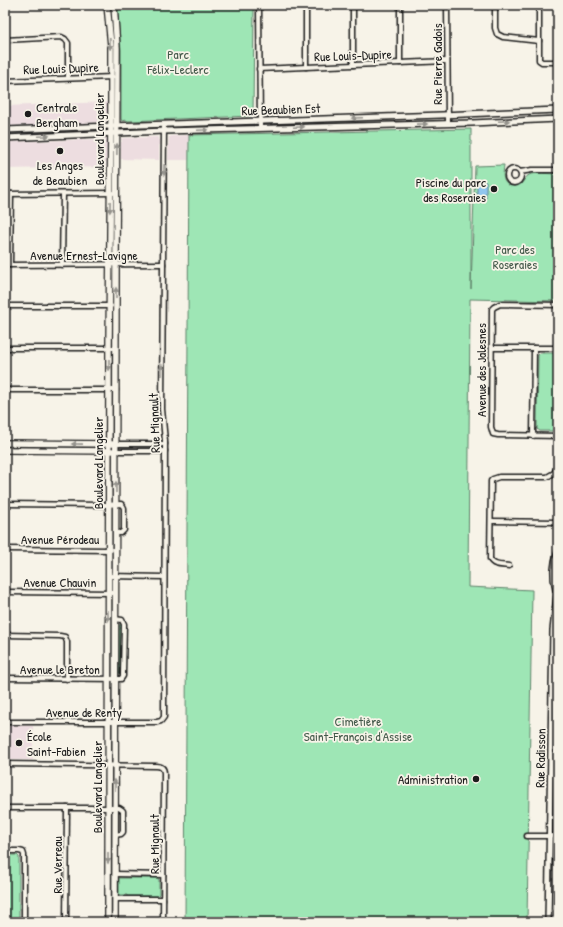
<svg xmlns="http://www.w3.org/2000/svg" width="563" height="927" viewBox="0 0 563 927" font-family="'Patrick Hand',sans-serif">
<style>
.built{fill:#eddde0}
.green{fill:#9ee6b5;stroke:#5d8168}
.water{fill:#91c6ee;stroke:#62829a}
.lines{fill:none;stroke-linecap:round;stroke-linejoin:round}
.minor-casing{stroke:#1c1c1c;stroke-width:7}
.tertiary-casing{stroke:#1c1c1c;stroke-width:8}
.secondary-casing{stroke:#1c1c1c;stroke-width:8}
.minor{stroke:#f7f3e8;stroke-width:4}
.tertiary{stroke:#f7f3e8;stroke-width:5}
.secondary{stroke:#f7f3e8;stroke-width:5.5}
.oneway{fill:#94928c}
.poi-dot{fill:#1c1c1c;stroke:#f7f3e8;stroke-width:1.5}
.labels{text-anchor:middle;stroke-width:3.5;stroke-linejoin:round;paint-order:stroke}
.park-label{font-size:13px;fill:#43594a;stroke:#f7f3e8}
.street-label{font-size:13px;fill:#1c1c1c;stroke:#f7f3e8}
.poi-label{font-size:13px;fill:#1c1c1c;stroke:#f7f3e8;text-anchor:start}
</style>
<rect width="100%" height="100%" fill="#f7f3e8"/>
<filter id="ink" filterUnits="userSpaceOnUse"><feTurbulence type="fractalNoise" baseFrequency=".025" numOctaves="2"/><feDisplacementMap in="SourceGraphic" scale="8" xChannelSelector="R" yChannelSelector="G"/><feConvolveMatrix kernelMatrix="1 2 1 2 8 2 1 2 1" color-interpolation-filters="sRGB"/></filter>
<g filter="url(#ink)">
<g class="built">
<polygon points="107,102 107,120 106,122 5,126 5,106"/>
<polygon points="189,135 189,160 168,160 169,137 172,136"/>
<polygon points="157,137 159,138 159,160 121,159 121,142 122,142 122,140 121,140 122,138"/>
<polygon points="104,138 106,138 107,140 106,167 5,169 5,142 101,139 102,140 104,140"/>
<rect x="5" y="726" width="28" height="34"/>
</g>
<g class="green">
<polygon points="117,5 254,5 253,115 251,116 127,121 127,120 122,121 121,119 121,50"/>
<path d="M471,129V289L475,166L504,165C503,174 501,184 512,186C515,187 518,186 521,184C524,181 525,177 529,175C534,172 551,174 558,174V301L470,299L468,587L532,590L527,922H185L189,135Z"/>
<polygon points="540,353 558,353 558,431 540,431 537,429 538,355"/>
<polygon points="119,625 122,625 121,673 119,673 119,629 120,629 120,627 119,627"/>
<polygon points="557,635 558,635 558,771 555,771"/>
<polygon points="5,855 17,855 19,857 19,919 17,921 5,922"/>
<polygon points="119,878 158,878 159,880 159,894 157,896 127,896 127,895 119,895"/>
</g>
<polygon class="water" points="477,182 486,182 486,198 477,197"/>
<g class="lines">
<g class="minor-casing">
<g id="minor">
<polyline points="259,5 260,128"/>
<polyline points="306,5 306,67"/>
<polyline points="353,5 353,65"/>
<polyline points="400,5 400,63"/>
<polyline points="447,5 448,123"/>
<polyline points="495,5 495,28 497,34 503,37 539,41"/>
<polyline points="539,5 539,60 542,62 558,62"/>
<polyline points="5,40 61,37 65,39 68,43 68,78"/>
<polyline points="259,69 447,61"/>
<polyline points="5,81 113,77"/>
<circle cx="514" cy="176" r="7"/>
<polyline points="520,172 532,170 558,170"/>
<polyline points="5,194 113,193"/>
<polyline points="5,265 163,264"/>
<polyline points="10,265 11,194"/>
<polyline points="62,265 63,194"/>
<polyline points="558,305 500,304 494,307 492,309 491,427 493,434 498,435 558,436"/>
<polyline points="5,306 111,306"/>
<polyline points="5,348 116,348"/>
<polyline points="492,348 558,348"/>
<polyline points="5,390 116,390"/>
<polyline points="533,436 534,348"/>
<polyline points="116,444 165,444"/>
<polyline points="116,451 165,451"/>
<polyline points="5,504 105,505 121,504 123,506 124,508 124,530 121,533 116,533"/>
<polyline points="491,521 558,522"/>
<polyline points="5,549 111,550"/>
<path d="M509,566C502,565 493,566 490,559L491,481L493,479L499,477H547L554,473L558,466"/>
<polyline points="109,576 164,577"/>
<polyline points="5,592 115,593"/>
<polyline points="5,635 60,636 65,637 67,642 67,679"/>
<polyline points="5,678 121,679 123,676 123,674 124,624 122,620 115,619"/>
<polyline points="5,722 157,722 161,721 164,717 165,441 162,409 164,124"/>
<path d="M5,764L156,766C161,766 164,768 164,773L163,922"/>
<polyline points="5,808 119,808 122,810 123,811 123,832 121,834 115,835"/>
<polyline points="527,836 558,836"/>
<polyline points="5,851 19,851 23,852 24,855 24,922"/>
<polyline points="115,874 163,875"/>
<polyline points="115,899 163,899"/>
<polyline points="66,922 67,808"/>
</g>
</g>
<g class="tertiary-casing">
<g id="tertiary">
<polyline points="5,130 111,126 442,115 558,110"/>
<polyline points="5,138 164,131 472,123 558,119"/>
<path d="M556,590C553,578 553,564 558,552"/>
<polyline points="548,922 553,630 558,587"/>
</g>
</g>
<g class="secondary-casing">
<g id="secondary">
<polyline points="107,5 111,46 111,122 109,348 108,922"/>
<polyline points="114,5 117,48 116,265 115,922"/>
<polyline points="5,443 112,444"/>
<polyline points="5,450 112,451"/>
</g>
</g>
<use href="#minor" class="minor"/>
<use href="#tertiary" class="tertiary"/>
<use href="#secondary" class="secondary"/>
</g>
<defs><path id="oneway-solid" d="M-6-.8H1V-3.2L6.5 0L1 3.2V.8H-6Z"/></defs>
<g class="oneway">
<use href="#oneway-solid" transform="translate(110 44) rotate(88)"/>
<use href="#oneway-solid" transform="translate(357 118) rotate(178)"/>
<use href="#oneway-solid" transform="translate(504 121) rotate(-2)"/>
<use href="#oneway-solid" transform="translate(422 124) rotate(-1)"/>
<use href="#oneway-solid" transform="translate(299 127) rotate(-2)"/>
<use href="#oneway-solid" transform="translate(203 130) rotate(-2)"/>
<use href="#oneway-solid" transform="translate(44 136) rotate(-3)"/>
<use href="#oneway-solid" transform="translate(117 149) rotate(-89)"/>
<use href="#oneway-solid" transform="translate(164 170) rotate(91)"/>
<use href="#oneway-solid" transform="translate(110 207) rotate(91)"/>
<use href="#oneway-solid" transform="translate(116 293) rotate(-90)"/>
<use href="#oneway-solid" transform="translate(109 365) rotate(90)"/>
<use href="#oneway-solid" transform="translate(162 370) rotate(-90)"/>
<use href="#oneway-solid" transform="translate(77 444) rotate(-179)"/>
<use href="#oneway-solid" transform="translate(116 487) rotate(-90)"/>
<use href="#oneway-solid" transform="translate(108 616) rotate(90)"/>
<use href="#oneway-solid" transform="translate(115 785) rotate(-90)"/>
<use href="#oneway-solid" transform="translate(108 858) rotate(90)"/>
</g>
</g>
<g class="poi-dot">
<circle cx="28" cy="114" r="4"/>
<circle cx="60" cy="151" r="4"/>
<circle cx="494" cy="189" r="4"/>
<circle cx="19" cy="743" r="4"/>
<circle cx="476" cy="779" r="4"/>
</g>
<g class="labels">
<g class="park-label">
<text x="178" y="59">Parc<tspan x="178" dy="15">Félix-Leclerc</tspan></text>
<text x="515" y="254">Parc des<tspan x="515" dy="15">Roseraies</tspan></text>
<text x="358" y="726">Cimetière<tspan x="358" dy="15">Saint-François d'Assise</tspan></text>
</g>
<g class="street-label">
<text transform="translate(353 55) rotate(-2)" y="5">Rue Louis-Dupire</text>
<text transform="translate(437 64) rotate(-90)" y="5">Rue Pierre Gadois</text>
<text transform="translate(61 68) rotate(-2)" y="5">Rue Louis Dupire</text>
<text transform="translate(281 109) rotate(-2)" y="5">Rue Beaubien Est</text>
<text transform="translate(99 139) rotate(-90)" y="5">Boulevard Langelier</text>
<text x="84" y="260">Avenue Ernest-Lavigne</text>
<text transform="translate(481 370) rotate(-90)" y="5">Avenue des Jalesnes</text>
<text transform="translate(154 423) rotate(-92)" y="5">Rue Mignault</text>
<text transform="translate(98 463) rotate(-90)" y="5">Boulevard Langelier</text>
<text x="60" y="544">Avenue Pérodeau</text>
<text x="60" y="587">Avenue Chauvin</text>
<text x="60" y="674">Avenue le Breton</text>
<text x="84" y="717">Avenue de Renty</text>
<text transform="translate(540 758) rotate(-89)" y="5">Rue Radisson</text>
<text transform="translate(97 787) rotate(-90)" y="5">Boulevard Langelier</text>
<text transform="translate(154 844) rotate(-90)" y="5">Rue Mignault</text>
<text transform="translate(57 865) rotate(-90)" y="5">Rue Verreau</text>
</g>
<g class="poi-label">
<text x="36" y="112">Centrale<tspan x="36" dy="15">Bergham</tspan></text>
<text x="60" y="170" text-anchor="middle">Les Anges<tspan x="60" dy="15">de Beaubien</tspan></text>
<text x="486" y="187" text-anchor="end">Piscine du parc<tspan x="486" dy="15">des Roseraies</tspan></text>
<text x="27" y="741">École<tspan x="27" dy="15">Saint-Fabien</tspan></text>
<text x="468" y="784" text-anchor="end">Administration</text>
</g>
</g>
<rect width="563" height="927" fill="none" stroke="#f7f3e8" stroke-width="20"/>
<rect x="10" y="10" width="543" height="907" fill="none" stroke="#1c1c1c" stroke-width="1.5" filter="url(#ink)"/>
</svg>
